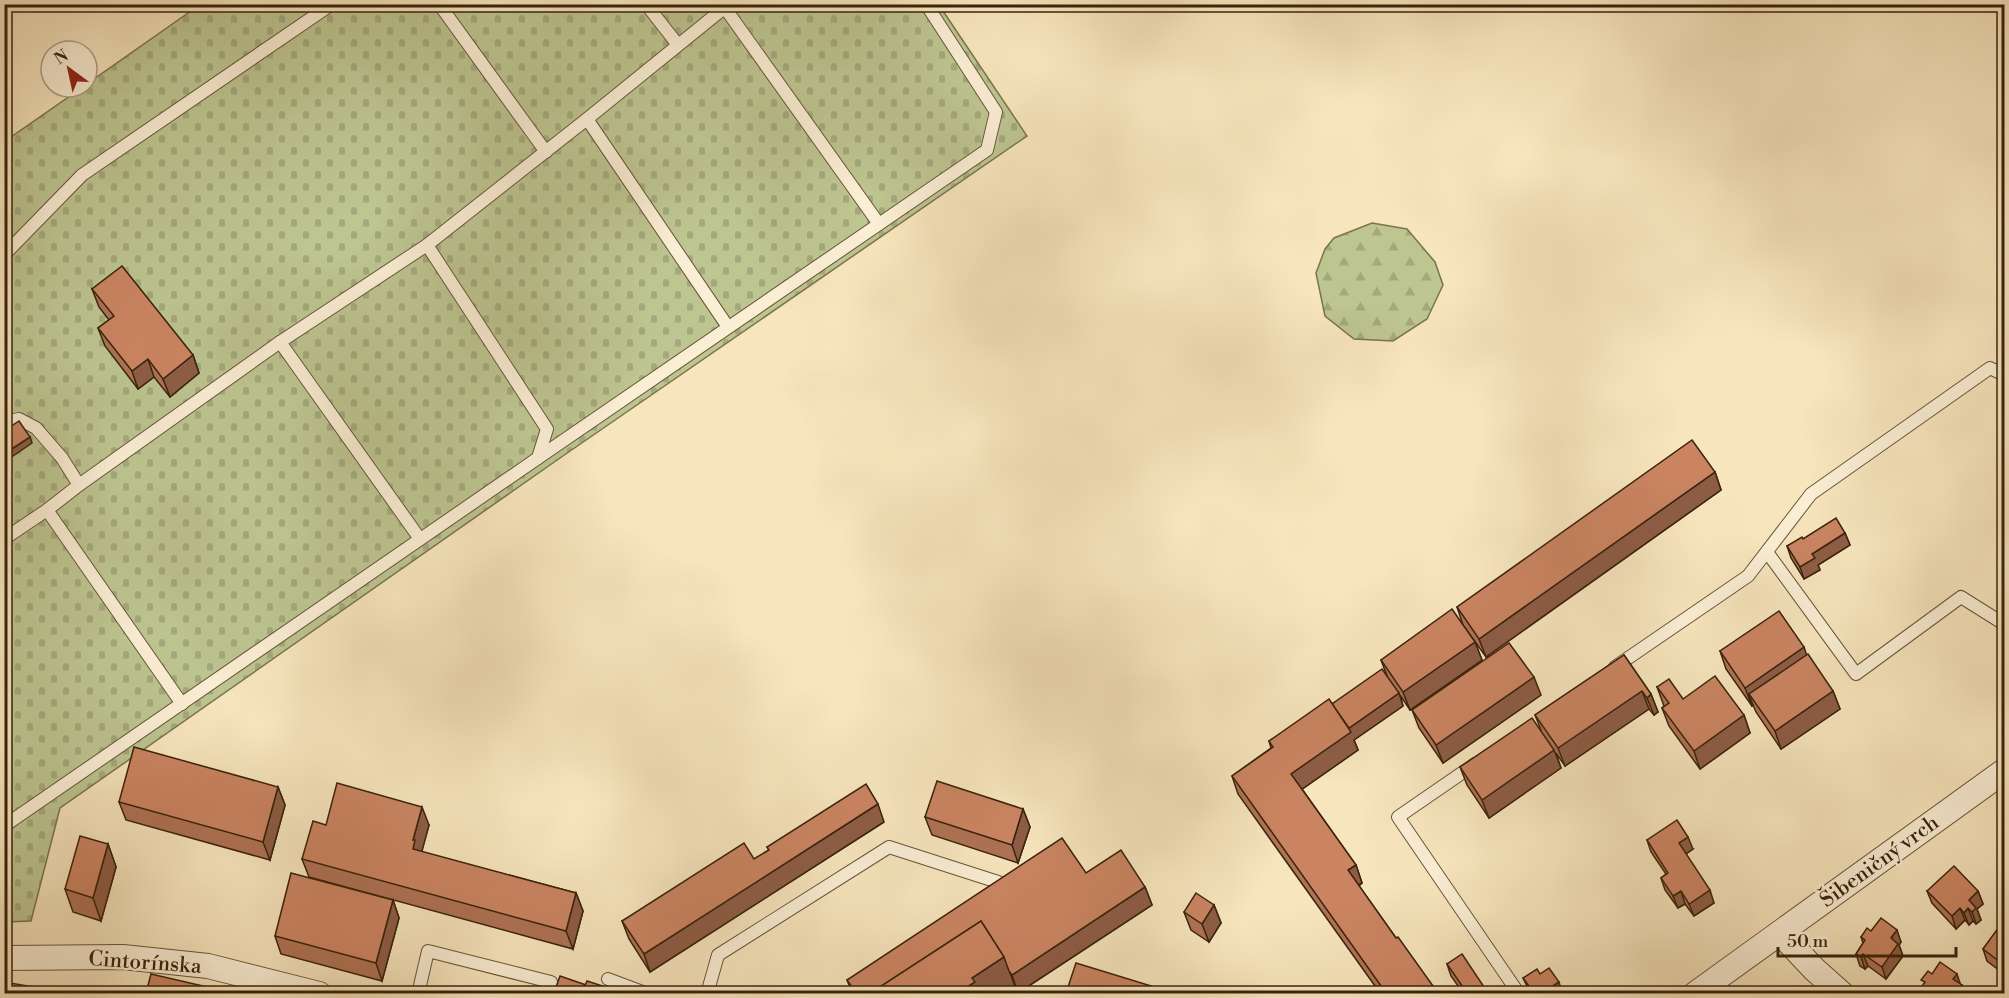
<svg xmlns="http://www.w3.org/2000/svg" width="2009" height="998" viewBox="0 0 2009 998" font-family="'Libre Bodoni',serif">
<style>
.forest{fill:url(#forest-firs);stroke:#7b744e;stroke-width:1.5}
.cemetery{fill:url(#cemetery-stones);stroke:#7b744e;stroke-width:1.5}
.lines{fill:none;stroke-linecap:round;stroke-linejoin:round}
.service-casing{stroke:#685438;stroke-width:14}
.minor-casing{stroke:#685438;stroke-width:26}
.service{stroke:#faeed4;stroke-width:12}
.minor{stroke:#faeed4;stroke-width:24}
.wall{fill:#ae7254;stroke:#39230c;stroke-width:1.5}
.shaded-wall{fill:#8d5c45;stroke:#39230c;stroke-width:1.5}
.building{fill:#ca8462;stroke:#39230c;stroke-width:1.5}
.labels{text-anchor:middle;stroke-width:4.5;stroke-linejoin:round;paint-order:stroke}
.street-label{font-size:21px;fill:#39230c;stroke:#faeed4}
</style>
<defs>
<pattern id="forest-firs" width="22" height="20" patternUnits="userSpaceOnUse" patternTransform="scale(1.5)"><rect width="22" height="20" fill="#bdc591"/><path d="M5 1l3.5 6h-7zM16 11l3.5 6h-7z" fill="#a3a97c"/></pattern>
<pattern id="cemetery-stones" width="16" height="16" patternUnits="userSpaceOnUse" patternTransform="scale(1.5)"><rect width="16" height="16" fill="#bdc591"/><path d="M2 7V4a2 2 0 0 1 4 0v3zM10 15v-3a2 2 0 0 1 4 0v3z" fill="#a3a97c"/></pattern>
</defs>
<rect width="100%" height="100%" fill="#f7e5bd"/>
<filter id="stains"><feTurbulence type="fractalNoise" baseFrequency=".00333" numOctaves="4"/><feColorMatrix values="0 0 0 0 .2 0 0 0 0 .09 0 0 0 0 .02 0 0 0 .5 -.17"/></filter>
<radialGradient id="worn" r=".72"><stop offset=".6" stop-color="#630" stop-opacity="0"/><stop offset="1" stop-color="#630" stop-opacity=".3"/></radialGradient>
<polygon class="forest" points="1372,223 1407,229 1435,262 1443,285 1427,319 1393,341 1354,339 1325,316 1316,273 1325,249 1334,238"/>
<polygon class="cemetery" points="201,4 939,5 1027,136 560,458 60,808 31,921 5,922 4,142 83,87 87,87 87,84"/>
<g class="lines">
<g class="service-casing">
<g id="service">
<polyline points="439,4 546,152"/>
<polyline points="646,4 678,45"/>
<polyline points="725,8 879,224"/>
<polyline points="587,119 728,327"/>
<polyline points="4,255 82,175 332,4"/>
<polyline points="280,342 420,539"/>
<polyline points="4,422 19,419 36,428 62,458 79,485"/>
<polyline points="538,458 987,150 996,112 926,4"/>
<polyline points="47,510 182,704"/>
<polyline points="4,539 47,510 79,485 280,342 427,245 587,119 729,4"/>
<polyline points="1767,552 1856,674 1961,597 2004,624"/>
<polyline points="1615,667 1748,576 1811,494 1990,368 2004,375"/>
<polyline points="1475,764 1398,817 1519,994"/>
<polyline points="4,826 538,458 547,429 427,245"/>
<polyline points="608,979 648,994"/>
<polyline points="418,994 428,951 551,982"/>
<polyline points="707,994 718,955 889,847 998,882"/>
</g>
</g>
<g class="minor-casing">
<g id="minor">
<polyline points="1780,933 1814,969 1842,994"/>
<polyline points="4,958 123,957 208,966 319,994"/>
<polyline points="1695,994 2004,771"/>
</g>
</g>
<use href="#service" class="service"/>
<use href="#minor" class="minor"/>
</g>
<g class="wall">
<polygon points="92,289 193,355 199,373 170,397 154,377 138,389 105,346 98,328 109,320 99,307"/>
<polygon points="1715,472 1721,490 1486,657 1463,625 1457,607"/>
<polygon points="1845,533 1850,545 1818,565 1820,570 1804,579 1791,558 1787,546 1803,539"/>
<polygon points="1475,642 1482,660 1410,710 1400,695 1403,706 1354,740 1358,750 1302,789 1356,865 1362,883 1359,886 1396,938 1438,993 1380,993 1238,794 1232,776 1271,748 1269,741 1332,704 1387,676 1381,660"/>
<polygon points="1720,651 1806,654 1833,691 1840,709 1781,749 1756,712 1753,705 1752,706 1726,669"/>
<polygon points="1624,655 1651,694 1658,712 1654,715 1649,709 1565,766 1556,753 1561,768 1489,818 1467,785 1460,767 1541,730 1535,715"/>
<polygon points="1657,687 1683,699 1744,715 1750,733 1700,769 1669,726 1662,708 1664,706"/>
<polygon points="1541,695 1443,763 1419,728 1412,710"/>
<polygon points="278,787 285,805 270,860 126,820 119,802"/>
<polygon points="1023,809 1030,827 1018,863 932,835 925,817"/>
<polygon points="884,822 650,972 629,939 622,921 754,859 769,850 767,847"/>
<polygon points="429,825 421,852 576,893 583,911 573,949 309,877 302,859"/>
<polygon points="1647,840 1693,849 1686,854 1714,903 1694,916 1685,904 1678,908 1665,890 1661,878 1666,874 1651,852"/>
<polygon points="108,844 116,867 101,921 73,912 65,889"/>
<polygon points="1086,873 1145,887 1152,905 1018,993 1016,989 1009,993 852,993 847,980"/>
<polygon points="1927,891 1978,891 1983,904 1977,909 1981,920 1976,924 1973,921 1969,925 1965,920 1956,929 1932,903"/>
<polygon points="393,900 399,918 382,981 281,954 275,936"/>
<polygon points="1214,905 1221,923 1209,942 1191,930 1184,912"/>
<polygon points="2004,921 2004,974 1987,961 1983,949"/>
<polygon points="1871,931 1901,942 1899,945 1903,956 1886,979 1868,966 1865,969 1860,966 1856,954 1863,943 1861,937"/>
<polygon points="1447,964 1486,990 1487,993 1463,993 1451,976"/>
<polygon points="1540,974 1561,989 1554,993 1532,993 1526,984 1523,978"/>
</g>
<g class="shaded-wall">
<polygon points="193,355 199,373 170,397 163,379"/>
<polygon points="148,359 154,377 138,389 132,371"/>
<polygon points="30,437 32,443 4,462 4,454"/>
<polygon points="1715,472 1721,490 1486,657 1479,639"/>
<polygon points="1845,533 1850,545 1818,565 1820,570 1804,579 1800,567 1812,554"/>
<polygon points="1475,642 1482,660 1410,710 1403,692"/>
<polygon points="1804,647 1810,665 1749,694 1753,705 1752,706 1745,688"/>
<polygon points="1534,677 1541,695 1443,763 1436,745"/>
<polygon points="1642,691 1649,709 1565,766 1558,748"/>
<polygon points="1833,691 1840,709 1781,749 1775,731"/>
<polygon points="1399,693 1403,706 1354,740 1358,750 1298,792 1291,774 1348,729"/>
<polygon points="1651,694 1658,712 1654,715 1647,698"/>
<polygon points="1744,715 1750,733 1700,769 1694,751"/>
<polygon points="1554,750 1561,768 1489,818 1482,800"/>
<polygon points="278,787 285,805 270,860 263,842"/>
<polygon points="878,804 884,822 650,972 644,954"/>
<polygon points="422,807 429,825 421,855 413,849 413,840"/>
<polygon points="1023,809 1030,827 1018,863 1012,845"/>
<polygon points="1688,837 1693,849 1683,856 1679,843"/>
<polygon points="108,844 116,867 101,921 93,898"/>
<polygon points="1356,865 1362,883 1354,888 1348,870"/>
<polygon points="1145,887 1152,905 1018,993 1012,975"/>
<polygon points="1710,890 1714,903 1694,916 1689,904"/>
<polygon points="1681,891 1685,904 1678,908 1673,896"/>
<polygon points="1978,891 1983,904 1977,909 1981,920 1976,924 1972,912 1969,900"/>
<polygon points="576,893 583,911 573,949 566,931"/>
<polygon points="393,900 399,918 382,981 376,963"/>
<polygon points="1214,905 1221,923 1209,942 1202,924"/>
<polygon points="1960,908 1965,920 1956,929 1952,916"/>
<polygon points="1968,908 1973,921 1969,925 1964,913"/>
<polygon points="1897,930 1901,942 1899,945 1903,956 1886,979 1882,967 1891,938"/>
<polygon points="1863,954 1868,966 1865,969 1861,957"/>
<polygon points="1004,957 1016,989 1009,993 958,993 972,978"/>
<polygon points="1957,974 1961,986 1962,985 1965,993 1956,993 1953,979"/>
<polygon points="1559,982 1561,989 1554,993 1542,993"/>
<polygon points="955,989 957,993 948,993"/>
</g>
<g class="building">
<polygon points="122,266 193,355 163,379 148,359 132,371 98,328 114,316 92,289"/>
<polygon points="19,421 30,437 4,454 4,431"/>
<polygon points="1692,440 1715,472 1479,639 1457,607"/>
<polygon points="1836,518 1845,533 1812,554 1815,558 1800,567 1787,546 1802,537 1803,539"/>
<polygon points="1452,609 1475,642 1403,692 1381,660"/>
<polygon points="1779,611 1804,647 1745,688 1720,651"/>
<polygon points="1509,643 1534,677 1436,745 1412,710"/>
<polygon points="1808,654 1833,691 1775,731 1749,694"/>
<polygon points="1624,655 1651,694 1647,698 1642,691 1558,748 1535,715"/>
<polygon points="1382,669 1399,693 1349,728 1332,704"/>
<polygon points="1715,676 1744,715 1694,751 1662,708 1669,703 1657,687 1669,679 1683,699"/>
<polygon points="1329,699 1351,732 1291,774 1356,865 1348,870 1396,938 1398,937 1438,993 1386,993 1232,776 1273,747 1269,741"/>
<polygon points="1532,718 1554,750 1482,800 1460,767"/>
<polygon points="134,747 278,787 263,842 119,802"/>
<polygon points="937,781 1023,809 1012,845 925,817"/>
<polygon points="337,783 422,807 413,840 415,840 413,849 576,893 566,931 302,859 313,821 326,825"/>
<polygon points="866,784 878,804 644,954 622,921 744,843 754,859 769,850 767,847"/>
<polygon points="1677,820 1688,837 1679,843 1710,890 1689,904 1681,891 1673,896 1661,878 1668,873 1647,840"/>
<polygon points="80,836 108,844 93,898 65,889"/>
<polygon points="1062,838 1086,873 1121,850 1145,887 1012,975 1009,971 1004,957 981,921 872,992 873,993 856,993 847,980"/>
<polygon points="1954,866 1978,891 1969,900 1976,908 1972,912 1968,908 1964,913 1960,908 1952,916 1927,891"/>
<polygon points="291,873 393,900 376,963 275,936"/>
<polygon points="1196,893 1214,905 1202,924 1184,912"/>
<polygon points="1881,918 1897,930 1891,938 1898,944 1882,967 1863,954 1861,957 1856,954 1865,940 1861,937 1867,928 1871,931"/>
<polygon points="2004,920 2004,965 1983,949"/>
<polygon points="981,921 1004,957 972,978 975,982 958,993 955,989 948,993 873,993 872,992"/>
<polygon points="1462,954 1486,990 1480,993 1467,993 1447,964"/>
<polygon points="1940,962 1957,974 1953,979 1962,985 1956,993 1917,993 1925,982 1921,980 1928,971 1932,974"/>
<polygon points="1076,963 1174,993 1066,993"/>
<polygon points="1549,968 1559,982 1542,993 1534,993 1523,978 1537,969 1540,974"/>
<polygon points="151,974 233,993 146,993"/>
<polygon points="560,976 586,985 582,993 554,993"/>
<polygon points="587,981 624,993 582,993"/>
<polygon points="4,982 34,987 33,993 4,993"/>
<polygon points="1787,987 1795,993 1782,993"/>
</g>
<g class="labels">
<g class="street-label">
<text transform="translate(1879 861) rotate(-36)" y="7">Šibeničný vrch</text>
<text transform="translate(145 962) rotate(4)" y="7">Cintorínska</text>
</g>
</g>
<rect width="2009" height="998" fill="none" stroke="#f7e5bd" stroke-width="24"/>
<rect x="6" y="6" width="1997" height="986" fill="none" stroke="#39230c" stroke-width="3"/>
<rect x="12" y="12" width="1985" height="974" fill="none" stroke="#39230c" stroke-width="1.5"/>
<g transform="translate(69 69) rotate(327)"><circle r="28" fill="#faeed4" stroke="#ad9d84" stroke-width="1.5"/>
<path d="M0-4.5L10 22L0 15L-10 22Z" fill="#8f2418"/>
<text y="-9" font-size="16" font-weight="bold" text-anchor="middle" fill="#39230c">N</text>
</g>
<path d="M1778 947v9h178v-9" fill="none" stroke="#39230c" stroke-width="3"/>
<text x="1787" y="947" font-size="18" fill="#39230c" stroke="#faeed4" stroke-width="4.5" paint-order="stroke">50 m</text>
<rect width="100%" height="100%" filter="url(#stains)"/>
<rect width="100%" height="100%" fill="url(#worn)"/>
</svg>
